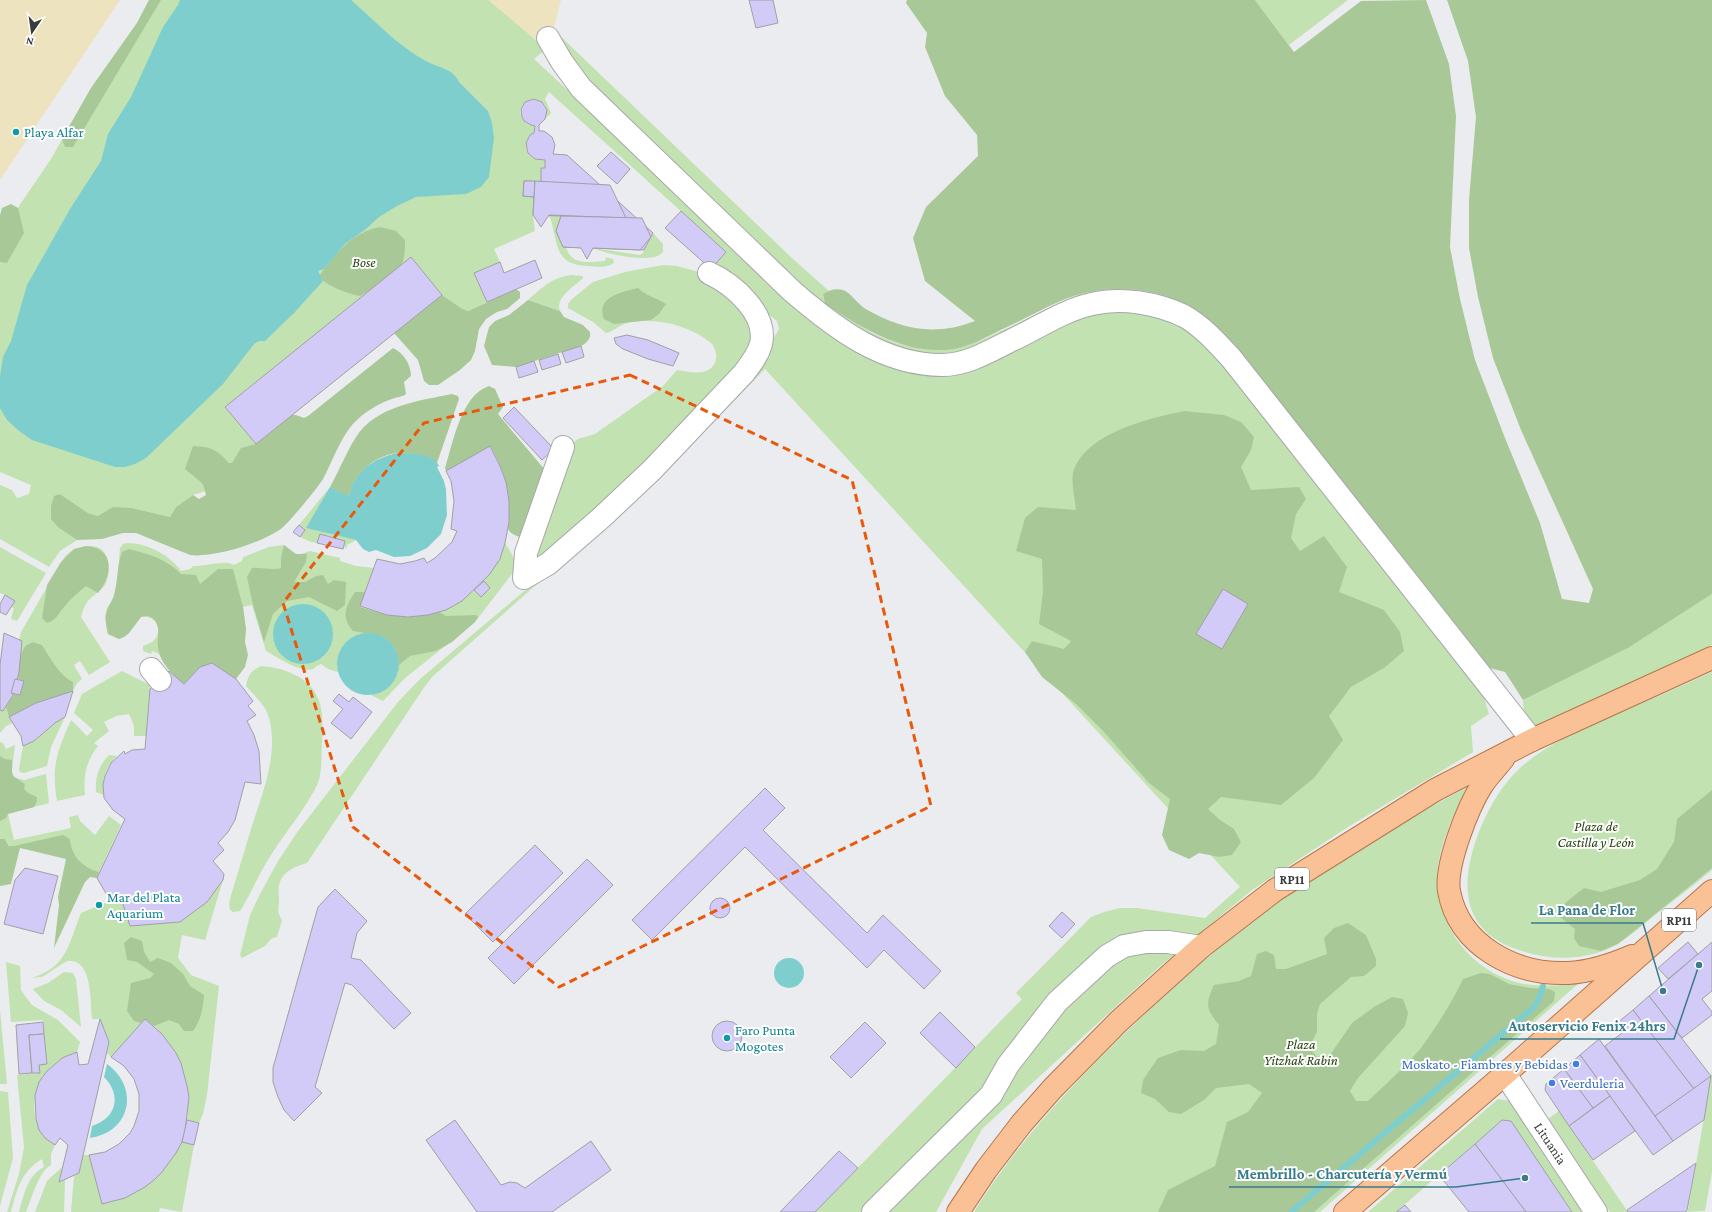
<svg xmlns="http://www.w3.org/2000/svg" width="1712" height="1212" viewBox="0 0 1712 1212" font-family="'Crimson Pro',serif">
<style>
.green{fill:#c2e2b2}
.forest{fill:#a8c997}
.sand{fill:#ede3be}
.water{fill:#7fcece}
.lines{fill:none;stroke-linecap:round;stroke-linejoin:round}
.stream{stroke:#7fcece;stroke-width:6}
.building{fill:#d2caf7;stroke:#a1a0a3}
.minor-casing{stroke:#a6a7a9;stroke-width:24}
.major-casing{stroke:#b57749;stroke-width:24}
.minor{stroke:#fff;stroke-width:22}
.major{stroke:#fac196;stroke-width:22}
.marked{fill:none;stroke:#e8590c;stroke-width:3;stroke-dasharray:8 5;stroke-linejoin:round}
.culture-dot{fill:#0f9aa8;stroke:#fff;stroke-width:1.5}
.shop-dot{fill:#3f7fe0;stroke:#fff;stroke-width:1.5}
.labels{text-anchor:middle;stroke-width:4;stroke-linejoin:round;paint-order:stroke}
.shield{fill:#fff;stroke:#757676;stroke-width:1}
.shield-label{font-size:13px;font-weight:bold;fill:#3a3b3c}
.culture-label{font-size:14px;fill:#0d838f;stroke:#fff;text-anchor:start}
.park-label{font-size:14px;font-style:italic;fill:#1e3c06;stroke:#fff}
.shop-label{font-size:14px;fill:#366cbe;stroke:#fff;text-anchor:end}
.street-label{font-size:14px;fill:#3a3b3c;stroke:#fff}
.leader{fill:none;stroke:#387c8b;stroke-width:1.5}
.callout-dot{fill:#387c8b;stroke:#fff;stroke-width:1.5}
.callout-label{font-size:15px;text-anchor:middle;font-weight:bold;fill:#387c8b;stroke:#fff;stroke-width:4;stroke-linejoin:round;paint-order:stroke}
</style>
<rect width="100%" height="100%" fill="#ebecef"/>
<g class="green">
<path d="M149,0H490L546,49L534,59L808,313L915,370L1059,326L1099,310L1163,315L1204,340L1483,694L1489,714L1471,726L1473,752L1348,827L1252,890L1158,968L982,1129L936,1212H815L1022,999L1016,993L1091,917L1104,912L1120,908H1137L1205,918L1240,887L765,369L669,467L432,677L423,689L307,863C295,867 282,871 279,886C278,890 279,894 279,899C279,909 276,910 282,920L277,937L272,938L265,946L242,958L240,955L250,915L259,896L278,861L298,831L398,702L420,679L529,587L764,354L779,329L777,321L711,269L726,252L549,92L545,99L551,113L545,119C555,91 511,96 522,118C524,123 529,125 535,126L534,133C519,143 527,162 545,160V168H541V182L524,181L523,196L534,197L533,215L535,231L494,249L500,262L474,273L487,302L468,311L456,309L442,295L411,257L225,407L256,444L221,486L193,495L176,507L170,517L132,508L98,516L88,513L60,494L59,528L77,540L60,551L49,567L0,539V485L12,490L17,498L29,494L31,485L0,472V234L51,159L91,88L137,23Z"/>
<polygon points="1255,0 1348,0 1289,45"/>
<polygon points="556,32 793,259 829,291 823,294 825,304 872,333 893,342 907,346 945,350 984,339 1077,295 1096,290 1130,289 1174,300 1199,312 1215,326 1240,356 1152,297 983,348 940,358 884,345 818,301 581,82"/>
<path d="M548,215L561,216L556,231L563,247H566C571,266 590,262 605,261L606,258L604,257L613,259L614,263C607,268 597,267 589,266C564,265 559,257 554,233C552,227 553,221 548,215Z"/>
<path d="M653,233L663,244V252C653,265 607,254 593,248L640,255L643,253Z"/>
<path d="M663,265L677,266L699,272L746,309L755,344L648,467L540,558L533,555L573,443L578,439L595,434L663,386L677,370C690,372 712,378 716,359C717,354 715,348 712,344C694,328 667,320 643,321C635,321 627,322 620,326C615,329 611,332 606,333L593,322L568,308V304L572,299L593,282L625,272Z"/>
<path d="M571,275L583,276V278C574,287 555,297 560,311L528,300C543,287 551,278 571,275Z"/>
<polygon points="330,487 307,528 356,540 347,545 346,549 344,546 345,541 320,534 317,543 311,542 300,537 305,530 299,525"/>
<path d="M128,543C147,543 170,555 181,571L190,569L193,566C204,567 225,559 234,565L242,561L243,557L269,547L284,545L293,553L298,555L310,551L340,558V561L356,566L374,568L360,607C402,623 440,620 474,590L481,597L484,581L500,559L505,543C511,552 516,559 515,570L475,622L404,679L383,701L369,694C382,692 392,685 398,673L359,634C342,641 336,654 338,672L328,669L321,664C318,665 315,667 313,669C300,673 277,657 266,651L252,605L243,607L246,629L236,679L212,663L200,667L184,684L169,671L159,654L152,651L151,654L143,651V646C147,644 152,643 154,640C164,629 154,614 141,617L129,633L124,637L119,639L108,634L105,617L107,608L114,598L117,585L120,548L123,544Z"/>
<path d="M86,546C91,546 95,546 99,548C111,554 111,575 105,585C101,591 96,593 91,598C85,603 83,610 81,617L110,662L89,675L80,661L74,665L82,679L77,683L73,691V682C58,674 51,658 42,645L33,642L28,643L18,679L24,681L15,679L17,648L21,632L65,556L74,549Z"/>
<polygon points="0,547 46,573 17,621 11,619 14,608 11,607 5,595 0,593"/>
<polygon points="1712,594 1712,645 1525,732 1523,700 1628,648"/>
<path d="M261,666C273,667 283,669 293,674C325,689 323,714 322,744C321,756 322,769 319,780C311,802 284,834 271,855C260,872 252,891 242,908L240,911L233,912C228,909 229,905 230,899C237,876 244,852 251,829C262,794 279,755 269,718C266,706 255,696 246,686C248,675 251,671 261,666Z"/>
<path d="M122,671L150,685L146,736H134V726L129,714L116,716L104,722L109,731L94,743L98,746C86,761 83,776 85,795L57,801C51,766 57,752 71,720L87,736L93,730L74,713L82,694Z"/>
<path d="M1712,672V870C1693,886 1674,900 1655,915C1637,930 1620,946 1597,953C1574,960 1548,959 1525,952C1464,935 1458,891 1477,837C1486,813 1499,788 1518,770C1544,745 1579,731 1612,716C1645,702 1679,687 1712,672Z"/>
<polygon points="6,707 12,723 6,726 0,733 0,710 3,711"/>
<path d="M65,717L51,747L47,766L24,773L20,772L19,769L23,746C39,738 50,725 65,717Z"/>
<path d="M0,742L3,743L6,749L15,745L12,771L14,777L24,780L46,774L49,803L8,814L14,840L71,828L69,817L78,815L80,821L95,835L109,816L121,825L99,872C82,867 72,857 70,839L14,846H10L5,839H0Z"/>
<path d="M109,755L117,756C106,766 101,780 104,795L96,792C95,777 99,765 109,755Z"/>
<path d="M1466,788C1453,816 1438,847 1437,878C1437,926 1471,971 1519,983C1539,987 1559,986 1579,983L1320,1212H974C1014,1147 1068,1089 1122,1036C1170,990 1218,946 1271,906C1330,862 1401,823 1466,788Z"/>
<path d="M223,880L205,940L182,935L178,958L191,975L219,986L207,1095L203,1114L199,1123L187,1120C192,1081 178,1042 145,1019L111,1057L107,1053L109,1042L100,1019H92C90,1001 93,958 67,961L42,977L31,978C67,968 69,943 81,913L110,901L111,902L121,898L131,926L180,922L207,902Z"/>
<path d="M6,962L20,966L21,990L25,996L32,1005L58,1020L80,1042L77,1052C66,1056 54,1062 46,1072C30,1093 28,1130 55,1145L51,1154V1165C39,1170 31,1201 26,1212H19C24,1194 27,1176 44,1167L42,1159C21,1172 17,1189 11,1212H7L19,1174L24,1147L17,1075L39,1073V1065L47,1064L43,1020L11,1022Z"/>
<polygon points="64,972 73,973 76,979 81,1027 61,1010 44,1001 33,989 48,983"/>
<polygon points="0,1010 7,1084 0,1084"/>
<polygon points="1712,1071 1712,1172 1705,1211 1685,1212 1688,1210"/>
<polygon points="0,1091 8,1092 13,1158 0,1206"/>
<polygon points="1498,1099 1510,1101 1585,1212 1572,1212 1511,1121 1502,1120 1396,1212 1368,1212"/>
<polygon points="1559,1111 1628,1212 1610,1212 1548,1119"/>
<path d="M182,1142L194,1145L182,1212L160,1208L159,1212H71L74,1176L79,1173L83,1155H89L103,1204C141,1196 163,1176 182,1142Z"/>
<polygon points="62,1167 59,1182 65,1180 64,1212 35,1212 47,1181"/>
</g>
<g class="forest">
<polygon points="149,0 161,0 73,147 65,147 62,139 91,88 137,23"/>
<path d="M907,0H1255L1294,52L1361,1L1426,0L1449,64L1456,116L1450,247L1460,299L1475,360L1505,438L1540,523L1562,599L1589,603L1593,589L1521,430L1493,358L1478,297L1469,248V200L1476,117L1468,61L1447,0H1712V594L1628,648L1523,700L1505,672L1482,666L1215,326C1210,322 1205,317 1199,313C1167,289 1115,283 1077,295C1054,302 1031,316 1009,326C990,335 965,350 944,350C899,352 861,327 825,304L823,294C830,290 835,288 843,290C850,292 857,303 864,308C900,329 934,337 975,321L925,281L913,238L926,207L978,156L977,135L945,96L925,47L927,33L906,3Z"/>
<polygon points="11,204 18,208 24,233 7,263 0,262 0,215 2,208"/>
<path d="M380,227L396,231L405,240C405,248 405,259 401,265C395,273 369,292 360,296C347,293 327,287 319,276C336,253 351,233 380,227Z"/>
<path d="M638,288C646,296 657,298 666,304L659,314L651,320L614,324L604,319C595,297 622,292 638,288Z"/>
<polygon points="516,289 520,292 520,298 507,309 497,312 486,319 479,329 475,351 471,360 460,370 438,385 429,385 424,381 418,360 394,333 442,295 462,309 468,311"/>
<path d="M528,300L560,311L564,317L583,325L590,332C591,339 587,343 581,346L516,367L492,365L484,346L489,327L495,321L509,315Z"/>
<path d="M393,348C404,353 411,365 411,376L404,382L406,394C403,397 397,397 392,399C377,404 363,413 352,425C339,441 332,462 323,479C316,490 291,520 282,528C262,543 214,558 190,555L136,533H123L102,539L77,540L59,528L51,519V506L54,496L60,494L88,513L98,516L113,507L132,508L170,517L176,507L193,495L199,499L206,495L203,484L185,469L193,446C212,447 216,449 229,463H232L241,448L256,444L292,415H296L304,418L308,416Z"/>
<path d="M489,386L495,389L503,407L498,414L545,470L523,538C517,536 509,534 508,528C507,522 510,510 509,503C508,482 500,464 491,447L446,471L445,468C453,443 461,395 489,386Z"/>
<path d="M452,394L458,396L459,399L437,463C432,459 427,458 420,456C412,454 404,452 396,453C373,457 353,474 349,497L330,487C339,471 346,453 356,437C376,406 418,401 452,394Z"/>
<path d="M1184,411L1224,415L1241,422L1254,437L1251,450L1241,467L1251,490L1299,487L1306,499L1296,514L1291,538L1300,551L1324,536L1347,567L1339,592L1384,610L1400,632L1404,651L1384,668L1351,687L1329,716L1343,740L1314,778L1281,805L1221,797L1208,809L1220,820L1234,829L1241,842L1232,855L1219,857L1199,853L1189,859L1169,850L1162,835L1170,799L1149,783L1104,732L1076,704L1042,677L1025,652L1032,641L1064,649L1071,641L1039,624L1043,592L1042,559L1016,551L1025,518L1038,507L1076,510C1075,500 1071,481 1073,473C1084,433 1150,418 1184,411Z"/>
<path d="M284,545L296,554H307L306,562L294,582H305L316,576L323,575L328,584L334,580L346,582L345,605L337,611L309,597L287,601L273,614L264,642L253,605L247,577L252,568C262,567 272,571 281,568V557Z"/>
<path d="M86,546C115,548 113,575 98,593L86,586C79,592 71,598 65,606C59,612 57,620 47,623L42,618L47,585L61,562L74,549Z"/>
<path d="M129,549C150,554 166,559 181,574L196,575L200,584L218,569H233L243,607L246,629L245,642L248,655L245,667L236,679L212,663L200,667L184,684C172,674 159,662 158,646C157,639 160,630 157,624C154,617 148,615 141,617L129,633L124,637L119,639L108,634C107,628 105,622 106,615C107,607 112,602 114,595C118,581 117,565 122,552Z"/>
<path d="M355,592H365L360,607L387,615L408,617L439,612L446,616L476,615L478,617L475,622L452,642L436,651L410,656L399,665C397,636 377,635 353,631C341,617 345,607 355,592Z"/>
<path d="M33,642L42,645C51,658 58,674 73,682V691L36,703L9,717L6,707L14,694L20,695L24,681L18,679C20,667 18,645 33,642Z"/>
<polygon points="0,756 5,759 12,760 12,774 14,777 25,784 24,789 28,793 37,797 37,801 34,807 8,814 6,818 0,821"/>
<polygon points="1712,790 1712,868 1618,944 1601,951 1579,946 1574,938 1575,929 1560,917 1565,903 1584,888 1601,892 1640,880 1657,869 1674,842 1677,819"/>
<path d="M63,835L70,839C72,857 82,867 99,872L97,878L90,877L85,882L54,948L59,905L58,897L66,859L20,848L11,884L0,886V839H5L9,846H14Z"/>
<path d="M1348,923L1366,935L1376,959V966L1364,976L1351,977L1320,1004L1317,1014V1032L1309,1047L1317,1057L1330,1055L1352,1023L1374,1007L1392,997L1403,999L1408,1013L1405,1026L1358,1078L1350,1091L1356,1101H1368C1386,1084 1405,1067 1421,1048C1437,1026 1451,1004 1463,979L1481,973L1490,974L1509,984L1530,988L1549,989L1555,992L1554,1001L1314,1212H1158L1168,1190L1215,1166L1227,1122L1248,1112L1262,1093L1249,1084L1216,1088L1204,1100L1181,1114L1169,1112L1155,1099L1141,1093L1143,1080L1158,1058L1181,1050L1204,1051L1216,1044L1219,1025C1206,1008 1205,1005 1214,985L1239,981L1251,976L1257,954L1266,951L1274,955L1276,969H1286L1327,954L1324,938L1334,928Z"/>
<path d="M131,937L142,941L144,952L150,962L158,958L171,963L183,974L190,986L204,995C203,1009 201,1020 193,1031H184L179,1024L169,1020L154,1026L145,1019L141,1023L134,1021L127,1011L131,983L150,978L154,974L137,962L127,960L124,943Z"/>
</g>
<g class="sand">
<polygon points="0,0 120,0 0,180"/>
<polygon points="488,0 561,0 554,28 542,45"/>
</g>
<g class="water">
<path d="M180,0H351C375,21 398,46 426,61C438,68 453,68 459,82L488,111L492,123L494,138L489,177L481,187L466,194L416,197L397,206L379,217L366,229L345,244L324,269L318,271L323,281L294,313L265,341H259L254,344L223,384L146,458L135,464L125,467H115L32,440L19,431L7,420L0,408V376L3,357L11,341L27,285L70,209L101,161L108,134L131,97L163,27L178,5Z"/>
<path d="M397,453C409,453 434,453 439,466L437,467L444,481L446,490L447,515L441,534L427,548L410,556L394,557L376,550L369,552L363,549L356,540L306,528L330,487L349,496C355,471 372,459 397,453Z"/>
<circle cx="303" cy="634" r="30"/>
<circle cx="368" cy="664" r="31"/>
<circle cx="789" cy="973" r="15"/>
<path d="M107,1064C140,1088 131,1132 90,1138L92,1126C117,1118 122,1095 104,1077Z"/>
</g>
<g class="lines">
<polyline class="stream" points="1291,1212 1534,1007 1539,999 1543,986"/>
</g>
<g class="building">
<polygon points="749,0 773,0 778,23 756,28"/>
<polygon points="534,99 542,102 547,110 545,119 539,125 539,131 544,131 552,137 555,145 553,154 567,155 653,233 644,250 563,247 556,231 561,216 533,215 534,197 523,196 524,181 541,182 541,168 545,168 545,160 535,159 528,153 526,143 530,135 534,133 535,126 531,125 524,121 522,117 521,109 525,102"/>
<polygon points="611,152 630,169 617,184 597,166"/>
<polygon points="524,181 535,181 534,197 523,196"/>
<polygon points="535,181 610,185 626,218 549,215 541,227 533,215"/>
<polygon points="681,211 726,252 711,269 665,228"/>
<polygon points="561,216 642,218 651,237 640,250 593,248 587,259 581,248 563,247 556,231"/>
<polygon points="411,257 442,295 256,444 225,407"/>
<polygon points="535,260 542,278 487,302 474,273 500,262 504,273"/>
<polygon points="627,335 648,340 679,353 673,366 648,359 623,349 616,344 614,338"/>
<polygon points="581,346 584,357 566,363 562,352"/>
<polygon points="558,354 561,364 542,370 539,360"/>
<polygon points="534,361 538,372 519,378 516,367"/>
<polygon points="514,407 554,449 542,460 503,418"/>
<polygon points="490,446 500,466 506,482 509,501 509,522 505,543 500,559 489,575 462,601 446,610 428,615 408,617 387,615 360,606 377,559 400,564 415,561 424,558 427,563 435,558 452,542 457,531 451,529 454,501 451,481 446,471"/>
<polygon points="299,525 305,530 300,537 293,532"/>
<polygon points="320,534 345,541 343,549 317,543"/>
<polygon points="484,581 490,588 481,597 474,590"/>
<polygon points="1223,589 1248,604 1222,649 1196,634"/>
<polygon points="5,595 15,601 6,615 0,612 0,604"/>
<polygon points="4,633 22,641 19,672 13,695 3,711 0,710 0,665"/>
<polygon points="212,663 236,679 253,701 248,706 256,715 247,721 254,735 259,751 261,784 245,782 235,820 228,832 218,843 224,850 213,861 224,874 223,880 207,902 180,922 130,926 121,898 111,902 97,878 125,819 113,810 104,798 103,784 105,776 111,763 124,751 125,754 132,750 145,749 150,689 169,671 184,684 200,667"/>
<polygon points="15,679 24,681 20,695 11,693"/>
<polygon points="73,691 65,717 55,723 34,741 23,746 21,736 9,717 36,703"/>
<polygon points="339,694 349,702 353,697 372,712 351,739 331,723 343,709 333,701"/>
<polygon points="765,788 785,808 763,830 867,933 883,915 941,971 924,989 884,950 867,968 745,847 652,940 632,920"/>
<polygon points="535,845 563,873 493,942 465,914"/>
<polygon points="587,859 613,885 514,984 488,958"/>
<polygon points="25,868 58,876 43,934 4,924 15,880"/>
<polygon points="335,889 367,921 357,933 351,958 361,960 411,1013 394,1029 352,985 345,983 315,1087 322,1093 294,1121 284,1110 278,1097 273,1082 273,1068 318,907"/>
<circle cx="720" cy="908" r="10"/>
<polygon points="1062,912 1075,924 1062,938 1049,926"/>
<polygon points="1688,942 1698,954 1668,979 1658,968"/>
<polygon points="1712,942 1712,991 1702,999 1712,1012 1712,1015 1682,1038 1649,996"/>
<polygon points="1649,996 1711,1076 1694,1089 1633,1010"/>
<polygon points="1633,1010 1694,1089 1655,1116 1605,1046 1622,1033 1616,1024"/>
<polygon points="940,1012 975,1047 956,1068 920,1033"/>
<polygon points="100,1019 109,1042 79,1173 59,1182 68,1145 60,1138 55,1145 45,1138 39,1130 36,1119 35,1095 39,1082 47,1071 62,1058 77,1052 79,1065 88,1064"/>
<polygon points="145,1019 162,1034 176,1053 181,1063 187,1086 189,1097 185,1131 182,1142 176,1153 162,1172 154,1180 145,1187 125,1198 102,1204 89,1155 105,1152 119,1144 130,1133 134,1126 139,1111 139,1094 134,1079 124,1066 111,1057"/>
<circle cx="727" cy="1036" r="15"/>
<polygon points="43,1022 44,1034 29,1035 32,1073 19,1074 16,1025"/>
<polygon points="865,1022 886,1043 851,1078 830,1057"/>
<polygon points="44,1034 47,1064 39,1065 40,1073 32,1073 29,1035"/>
<polygon points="1599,1039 1673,1141 1653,1155 1580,1055"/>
<polygon points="1580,1055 1610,1096 1593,1108 1564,1069"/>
<polygon points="1564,1069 1593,1108 1569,1126 1545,1090 1546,1084"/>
<polygon points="1711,1076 1704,1120 1673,1141 1655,1116"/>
<polygon points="1610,1096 1635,1131 1593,1160 1569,1126"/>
<polygon points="187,1120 199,1123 194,1145 182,1142"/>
<polygon points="455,1120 501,1185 510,1182 517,1183 525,1188 591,1141 611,1170 552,1212 477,1212 426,1140"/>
<polygon points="1502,1120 1511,1121 1572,1212 1526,1212 1475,1144"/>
<polygon points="1475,1144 1526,1212 1469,1212 1439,1175"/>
<polygon points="839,1151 858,1168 815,1212 780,1212"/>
<polygon points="1696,1163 1687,1210 1685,1212 1628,1212 1627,1210"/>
<polygon points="1405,1205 1411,1212 1396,1212"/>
</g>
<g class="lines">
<g class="minor-casing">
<g id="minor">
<path d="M548,38L562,62L581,88L793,292C835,328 883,365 942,365C967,365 990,351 1012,340C1038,328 1064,310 1092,304C1122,297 1157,303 1184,316C1202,326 1217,343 1231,358L1532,740"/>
<path d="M563,447L526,553L524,578L548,564L601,518L652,470L744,373C751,364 758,355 761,344C768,314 733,284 709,273"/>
<polyline points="151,669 160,680"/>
<path id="s1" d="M1505,1074L1596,1212"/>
<polyline points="873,1212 991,1095 1008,1065 1057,1002 1107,956 1124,946 1146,942 1168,942 1201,947"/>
</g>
</g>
<g class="major-casing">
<g id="major">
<path d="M1503,759C1496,768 1488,776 1482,785C1468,807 1445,865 1449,891C1459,946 1515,975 1568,973C1590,972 1611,965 1632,956"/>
<polyline points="958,1212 986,1170 1022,1123 1053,1088 1118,1022 1201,947 1275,890 1435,790 1532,740 1712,658"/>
<polyline points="1345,1212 1505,1074 1712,891"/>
</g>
</g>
<use href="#minor" class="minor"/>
<use href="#major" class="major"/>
</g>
<path class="marked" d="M630,375L852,480L931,806L559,987L353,827L283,603L424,423Z"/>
<g class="culture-dot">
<circle cx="16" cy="132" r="4"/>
<circle cx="99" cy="905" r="4"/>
<circle cx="727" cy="1038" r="4"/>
</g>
<g class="shop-dot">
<circle cx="1576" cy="1064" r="4"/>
<circle cx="1552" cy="1083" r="4"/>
</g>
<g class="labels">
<g class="shield">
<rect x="1275" y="868" width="34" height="22" rx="3"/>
<rect x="1662" y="909" width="34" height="22" rx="3"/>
</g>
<g class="shield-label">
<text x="1292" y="884">RP11</text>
<text x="1679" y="925">RP11</text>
</g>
<g class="culture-label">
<text x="24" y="137">Playa Alfar</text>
<text x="107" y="902">Mar del Plata<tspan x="107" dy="16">Aquarium</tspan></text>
<text x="735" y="1035">Faro Punta<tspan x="735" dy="16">Mogotes</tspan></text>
</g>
<g class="park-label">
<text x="364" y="267">Bose</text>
<text x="1596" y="831">Plaza de<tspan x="1596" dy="16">Castilla y León</tspan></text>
<text x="1301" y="1049">Plaza<tspan x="1301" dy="16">Yitzhak Rabin</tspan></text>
</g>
<g class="shop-label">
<text x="1568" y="1069">Moskato - Fiambres y Bebidas</text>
<text x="1560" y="1088" text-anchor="start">Veerduleria</text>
</g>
<g class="street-label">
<text dy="5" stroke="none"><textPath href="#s1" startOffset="83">Lituania</textPath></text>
</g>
</g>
<path class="leader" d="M1663 991L1643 923H1531M1699 965L1674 1039H1500M1525 1178L1456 1187H1229"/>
<g class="callout-dot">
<circle cx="1663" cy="991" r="4"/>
<circle cx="1699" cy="965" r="4"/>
<circle cx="1525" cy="1178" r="4"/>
</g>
<g class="callout-label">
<text x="1587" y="915">La Pana de Flor</text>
<text x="1587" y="1031">Autoservicio Fenix 24hrs</text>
<text x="1342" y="1179">Membrillo - Charcutería y Vermú</text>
</g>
<g transform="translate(32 32) rotate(193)" stroke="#ffffff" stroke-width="3" paint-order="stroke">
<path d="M0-3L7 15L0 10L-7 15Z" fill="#3a3b3c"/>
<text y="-6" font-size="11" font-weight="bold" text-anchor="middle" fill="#3a3b3c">N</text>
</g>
</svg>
